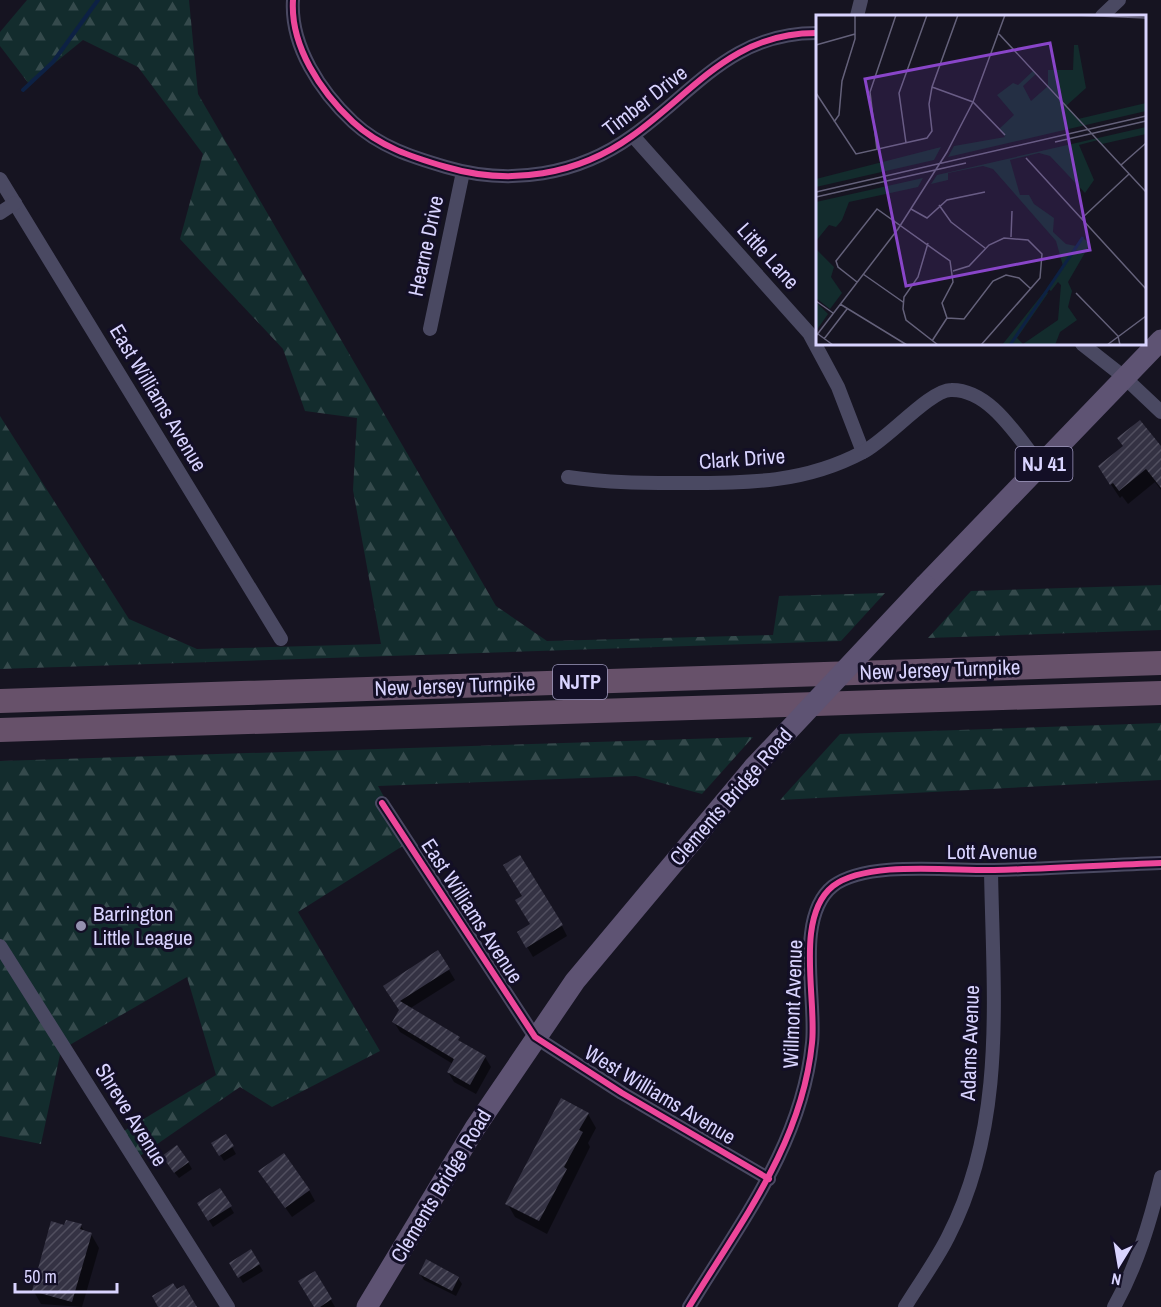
<svg xmlns="http://www.w3.org/2000/svg" width="1161" height="1307" viewBox="0 0 1161 1307" font-family="'Archivo Narrow',sans-serif">
<style>
.forest{fill:url(#forest-firs)}
.shadow{fill:#0007}
.lines{fill:none;stroke-linecap:round;stroke-linejoin:round}
.stream{stroke:#0d2144;stroke-width:4}
.building{fill:url(#building-hatch)}
.street{stroke:#4a4962;stroke-width:14}
.primary{stroke:#5e5373;stroke-width:21}
.highway{stroke:#67516a;stroke-width:24}
.primary-bridge{stroke:#5e5373;stroke-width:21}
.cycleway-casing{stroke:#130f26;stroke-width:10}
.cycleway{stroke:#ed469a;stroke-width:6}
.poi-dot{fill:#9591b1;stroke:#130f26;stroke-width:2}
.labels{text-anchor:middle;stroke-width:6;stroke-linejoin:round;paint-order:stroke}
.shield{fill:#130f26;stroke:#9e99be;stroke-width:1.5}
.shield-label{font-size:20px;font-weight:bold;fill:#d9d4ff}
.street-label{font-size:21px;fill:#d9d4ff;stroke:#130f26}
.poi-label{font-size:21px;fill:#d9d4ff;stroke:#130f26;text-anchor:start}
.inset-river{fill:none;stroke:#0d2144;stroke-width:3}
.inset-road{fill:none;stroke:#64617a;stroke-width:1.5}
.view{fill:#8945c9;fill-opacity:0.15;stroke:#8945c9;stroke-width:3}
.inset-edge{fill:none;stroke:#d9d4ff;stroke-width:3}
</style>
<defs>
<pattern id="forest-firs" width="22" height="20" patternUnits="userSpaceOnUse" patternTransform="scale(1.5)"><rect width="22" height="20" fill="#132c2d"/><path d="M5 1l3.5 6h-7zM16 11l3.5 6h-7z" fill="#354a4c"/></pattern>
<pattern id="building-hatch" width="6" height="6" patternUnits="userSpaceOnUse" patternTransform="scale(1.5)"><rect width="6" height="6" fill="#343243"/><path d="M-1 1l2-2M0 6l6-6M5 7l2-2" fill="none" stroke="#514f5f"/></pattern>
</defs>
<rect width="100%" height="100%" fill="#161421"/>
<g class="forest">
<polygon points="27,0 189,0 198,94 496,606 547,641 773,635 779,596 885,593 841,641 0,669 0,416 129,619 197,649 381,644 353,490 357,418 305,411 283,349 180,239 203,154 138,67 83,40 29,84 0,46 0,32"/>
<polygon points="1161,585 1161,630 928,638 971,591"/>
<polygon points="1161,723 1161,780 780,800 840,734"/>
<polygon points="753,737 702,794 636,776 378,786 409,842 298,912 380,1051 272,1107 240,1087 134,1160 119,1134 216,1075 187,977 61,1050 41,1144 0,1136 0,761"/>
</g>
<g class="shadow">
<polygon points="1161,448 1161,490 1155,482 1128,504 1122,496 1120,498 1108,480"/>
<polygon points="524,897 562,926 567,936 533,957 519,933 531,925"/>
<polygon points="449,970 455,980 409,1009 485,1057 491,1067 476,1094 454,1082 448,1072 453,1064 400,1032 394,1022 400,1011 391,997"/>
<polygon points="588,1114 596,1128 588,1143 590,1147 547,1234 515,1217 507,1203"/>
<polygon points="226,1136 236,1154 224,1161 213,1144"/>
<polygon points="188,1162 192,1169 179,1178 167,1163"/>
<polygon points="266,1181 309,1190 315,1201 292,1217"/>
<polygon points="220,1190 234,1213 213,1227 199,1204"/>
<polygon points="65,1226 81,1226 85,1232 91,1234 99,1248 82,1307 41,1304 33,1290"/>
<polygon points="251,1251 263,1271 243,1283 231,1263"/>
<polygon points="315,1273 335,1307 316,1307"/>
<polygon points="420,1274 458,1278 462,1284 456,1296 424,1280"/>
</g>
<g class="lines">
<polyline class="stream" points="23,90 53,62 98,0"/>
</g>
<g class="building">
<polygon points="1140,420 1161,446 1161,488 1146,469 1119,491 1113,483 1110,485 1098,466 1123,446 1117,438"/>
<polygon points="520,855 563,925 526,948 517,932 530,924 515,900 522,896 503,865"/>
<polygon points="438,950 450,969 400,1001 460,1037 458,1040 486,1056 470,1085 447,1072 454,1059 392,1022 399,1010 383,986"/>
<polygon points="561,1098 589,1113 579,1130 583,1132 564,1167 567,1169 539,1221 505,1204"/>
<polygon points="226,1134 234,1146 219,1156 211,1143"/>
<polygon points="177,1145 189,1162 174,1173 162,1156"/>
<polygon points="284,1153 310,1190 285,1208 258,1171"/>
<polygon points="220,1188 232,1206 208,1221 197,1203"/>
<polygon points="66,1220 82,1224 80,1229 92,1233 72,1302 32,1291 51,1221 64,1225"/>
<polygon points="251,1249 260,1264 238,1278 229,1263"/>
<polygon points="426,1259 459,1277 452,1291 419,1274"/>
<polygon points="315,1271 332,1299 320,1307 314,1307 298,1281"/>
<polygon points="173,1283 177,1289 184,1285 197,1307 158,1307 152,1296"/>
</g>
<g class="lines">
<g class="street">
<path d="M293,0C290,46 321,92 353,122C380,147 412,157 446,167C510,186 578,175 632,136C694,92 732,32 818,33"/>
<polyline points="857,16 861,0"/>
<polyline points="1102,16 1119,0"/>
<polyline points="633,136 809,333 838,387 863,452"/>
<polyline points="0,179 281,639"/>
<polyline points="0,213 15,203"/>
<polyline points="430,329 463,172"/>
<polyline points="1082,344 1124,377 1161,412"/>
<path d="M568,477C607,483 645,483 686,483C749,483 805,483 863,452C887,440 930,390 951,390C991,389 1019,440 1042,467"/>
<polyline points="382,803 535,1037 622,1093 769,1179"/>
<polyline points="0,946 228,1307"/>
<path d="M689,1307C740,1223 802,1144 812,1043C817,1000 794,917 833,886C867,860 952,871 994,870C1049,869 1105,865 1161,863"/>
<path d="M905,1307C919,1284 936,1261 948,1237C1007,1123 993,994 991,870"/>
<path d="M1114,1307C1137,1266 1150,1222 1161,1177"/>
</g>
<g class="primary">
<polyline points="925,585 1161,340"/>
<polyline points="367,1307 475,1128 575,981 754,767"/>
</g>
<g class="highway">
<polyline points="0,701 1161,663"/>
<polyline points="0,730 1161,693"/>
</g>
<polyline class="primary-bridge" points="754,767 925,585"/>
<g class="cycleway-casing">
<g id="cycleway">
<path d="M293,0C290,46 321,92 353,122C380,147 412,157 446,167C510,186 578,175 632,136C694,92 732,32 818,33"/>
<polyline points="382,803 535,1037 622,1093 769,1179"/>
<path d="M689,1307C740,1223 802,1144 812,1043C817,1000 794,917 833,886C867,860 952,871 994,870C1049,869 1105,865 1161,863"/>
</g>
</g>
<use href="#cycleway" class="cycleway"/>
</g>
<circle class="poi-dot" cx="81" cy="926" r="6"/>
<g class="labels">
<g class="shield">
<rect x="1015.5" y="447" width="57" height="34" rx="4.5"/>
<rect x="553" y="665" width="54" height="34" rx="4.5"/>
</g>
<g class="shield-label">
<text x="1044" y="471">NJ 41</text>
<text x="580" y="689">NJTP</text>
</g>
<g class="street-label">
<text transform="translate(645 101) rotate(-38)" y="7">Timber Drive</text>
<text transform="translate(426 246) rotate(-78)" y="7">Hearne Drive</text>
<text transform="translate(768 256) rotate(48)" y="7">Little Lane</text>
<text transform="translate(158 398) rotate(59)" y="7">East Williams Avenue</text>
<text transform="translate(742 459) rotate(-4)" y="7">Clark Drive</text>
<text transform="translate(940 670) rotate(-2)" y="7">New Jersey Turnpike</text>
<text transform="translate(455 686) rotate(-2)" y="7">New Jersey Turnpike</text>
<text transform="translate(731 797) rotate(-49)" y="7">Clements Bridge Road</text>
<text x="992" y="859">Lott Avenue</text>
<text transform="translate(472 911) rotate(57)" y="7">East Williams Avenue</text>
<text transform="translate(793 1004) rotate(-88)" y="7">Willmont Avenue</text>
<text transform="translate(970 1043) rotate(-88)" y="7">Adams Avenue</text>
<text transform="translate(660 1095) rotate(31)" y="7">West Williams Avenue</text>
<text transform="translate(131 1115) rotate(58)" y="7">Shreve Avenue</text>
<text transform="translate(441 1186) rotate(-59)" y="7">Clements Bridge Road</text>
</g>
<g class="poi-label">
<text x="93" y="921">Barrington<tspan x="93" dy="24">Little League</tspan></text>
</g>
</g>
<g transform="translate(816 15)">
<rect width="330" height="330" fill="#161421"/>
<path d="M0,287L12,299L0,316Z" fill="#132c2d"/>
<path d="M258,30H262L270,73L250,91L262,104L330,88V96L132,142L138,131L189,122L183,114L198,100L181,80L197,68L202,70L217,56L220,59L207,71L215,86L232,71V55H257ZM330,112V119L286,129L282,125L263,130L278,165L269,178L234,141L223,138L194,145L204,180H213L218,189L238,203L237,217L250,229L260,231L267,223L274,229L252,267L256,276L252,292L261,305L244,317L239,330H186L229,276L232,278L201,323L207,329L242,305L245,270L242,267L235,276L231,273L247,251L240,226L177,154L167,151L132,158V165L115,169L121,160ZM125,132L118,145L0,172V164ZM107,163L102,172L33,187L26,205L20,212L13,210L0,226V187ZM0,234L18,252L15,262L26,278L14,294L0,283Z" fill="#132c2d"/>
<path class="inset-river" d="M194,330L267,222"/>
<path class="inset-road" d="M259,0L330,3M183,19L330,177M0,30L39,19M116,72L157,87L189,120M0,78L40,139L111,123L116,116L113,89L116,72L142,0M18,107L23,100L26,66L39,24V0M239,127L330,106M90,128L83,78L111,0M61,135L54,77L80,0M210,143L330,274M305,150L330,128M0,177L330,101M0,182L150,148M123,190L135,207L169,233M95,194L111,203L131,185L169,177M265,204L313,159M195,222L196,196M112,228L102,262L88,282L87,294L90,305L122,330M137,256L153,251L173,230L188,223L212,225L226,239L224,263L165,330M47,259L87,287M41,267L22,252L20,246L61,194L134,246L137,267L126,288L131,303M260,278L302,321L304,330M0,286L17,298M24,289L91,330M131,303L148,304L177,266L190,260L203,263L215,274M2,319L17,330M0,321L82,214L131,137L157,87L189,0M8,324L31,294M116,326L131,303M291,330L330,301"/>
<path class="view" d="M234,28L274,235L90,271L49,64Z"/>
<rect width="330" height="330" class="inset-edge"/>
</g>
<g transform="translate(1119 1265) rotate(191)" stroke="#130f26" stroke-width="4.5" paint-order="stroke">
<path d="M0-4.5L10 22L0 15L-10 22Z" fill="#d9d4ff"/>
<text y="-9" font-size="16" font-weight="bold" text-anchor="middle" fill="#d9d4ff">N</text>
</g>
<path d="M15 1283v9h102v-9" fill="none" stroke="#d9d4ff" stroke-width="3"/>
<text x="24" y="1283" font-size="18" fill="#d9d4ff" stroke="#130f26" stroke-width="4.5" paint-order="stroke">50 m</text>
</svg>
